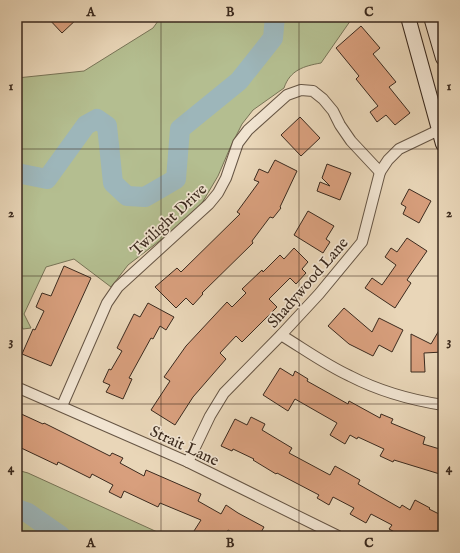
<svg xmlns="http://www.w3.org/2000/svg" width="460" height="553" viewBox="0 0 460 553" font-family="'IM FELL English',serif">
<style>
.green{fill:#b4be90;stroke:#787457}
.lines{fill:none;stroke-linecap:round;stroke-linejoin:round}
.river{stroke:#9db6ba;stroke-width:20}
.building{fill:#d89f7d;stroke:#3b2a1e}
.street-casing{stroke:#654;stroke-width:12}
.secondary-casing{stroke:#3b2a1e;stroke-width:16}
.street{stroke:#f1e4d1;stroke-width:10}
.secondary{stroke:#f1e4d1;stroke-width:14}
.grid{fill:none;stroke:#3b2a1e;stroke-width:1;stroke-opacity:0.55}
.labels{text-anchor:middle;stroke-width:3.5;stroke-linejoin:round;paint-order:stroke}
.street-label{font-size:16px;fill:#3b2a1e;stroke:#f1e4d1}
.neatline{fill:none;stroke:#3b2a1e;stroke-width:1.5}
.grid-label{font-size:13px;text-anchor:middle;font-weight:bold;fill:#3b2a1e}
</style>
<rect width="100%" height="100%" fill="#e9d6b8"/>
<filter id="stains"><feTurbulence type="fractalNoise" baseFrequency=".005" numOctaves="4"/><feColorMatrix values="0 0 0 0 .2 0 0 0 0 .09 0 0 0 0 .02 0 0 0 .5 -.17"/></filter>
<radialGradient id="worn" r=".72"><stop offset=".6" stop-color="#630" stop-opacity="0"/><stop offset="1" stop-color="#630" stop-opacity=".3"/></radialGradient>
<g class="green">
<path d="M161,17H353L321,63C304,66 290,70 284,88L253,110L242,124L230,148L218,176L202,203L175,229L128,265L111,287L74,259L46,267L24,314L31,328L23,329L17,316V78L84,71L153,28Z"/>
<polygon points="17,470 28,473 166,536 17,536"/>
</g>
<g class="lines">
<g class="river">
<polyline points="17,173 47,179 86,125 97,119 107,126 113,183 127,196 145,197 176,179 180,129 239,81 273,38 275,17"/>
<polyline points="17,509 28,513 61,536"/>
</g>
</g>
<g class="building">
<polygon points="47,17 79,17 62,33"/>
<polygon points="361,26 380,48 373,54 396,82 389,87 410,113 395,125 386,115 377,122 370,112 378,106 356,79 359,76 336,48"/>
<polygon points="300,117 320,138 301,156 281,135"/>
<polygon points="275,160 297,171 280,207 281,208 273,218 270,217 252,241 253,243 202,293 203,294 193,305 186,298 176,308 155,287 177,268 181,272 240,214 237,212 259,182 254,180 259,169 268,173"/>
<polygon points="327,164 351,173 340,200 317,191 320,182 330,186 322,178"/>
<polygon points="409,189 431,201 419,223 403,214 406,207 401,204"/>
<polygon points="308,211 334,226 326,239 330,242 323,253 294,235"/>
<polygon points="407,238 427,251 407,280 411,283 395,308 365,288 372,278 382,285 396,265 385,257 391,248 397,252"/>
<polygon points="294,248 308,262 302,269 306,273 296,284 290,278 269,299 277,307 242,342 236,336 220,353 226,359 193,397 175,425 151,410 170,381 164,377 186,346 227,302 232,307 246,293 242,289 262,270 263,272 280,255 284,259"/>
<polygon points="64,266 91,278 51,366 22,354 33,329 35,330 44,311 36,307 42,293 51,296"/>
<polygon points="148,303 174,317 166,330 160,326 153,339 151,338 129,378 132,379 123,399 106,392 110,385 103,382 109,369 111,370 122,351 117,348 134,314 140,317"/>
<polygon points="344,308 372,332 379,318 403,330 392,352 379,345 373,356 349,344 328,326"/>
<polygon points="441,327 441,349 443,350 443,352 424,353 425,372 411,372 411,334 431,344"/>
<polygon points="280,368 293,376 295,371 308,379 307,381 348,404 349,401 380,418 381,414 393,419 391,423 425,437 423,444 443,450 443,475 394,460 393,462 380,456 384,449 358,437 357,439 350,435 345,444 330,435 337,423 295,399 288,411 263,395"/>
<polygon points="17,412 43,424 44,423 110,456 112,453 123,458 120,463 144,476 146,470 201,494 198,501 221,514 226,505 238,513 264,527 259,536 239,536 228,530 224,536 220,536 213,532 211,536 201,536 194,531 201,520 160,503 158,507 124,491 121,498 109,492 113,485 92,474 90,478 58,462 57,465 17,446"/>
<polygon points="251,417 265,424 262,430 292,448 289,453 330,475 335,466 360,480 358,484 400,508 402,505 410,510 415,500 430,508 429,509 443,516 443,536 402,536 389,529 392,525 371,514 366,523 350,514 354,508 333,497 329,505 317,498 319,495 277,473 276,474 253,460 254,459 233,449 232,451 221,446 235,419 247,425"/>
</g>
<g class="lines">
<g class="street-casing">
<g id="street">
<path d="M281,335C304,349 326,365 350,376C379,391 411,400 443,405"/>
<polyline points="17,388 21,389 188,462 338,536"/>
<polyline points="62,406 107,303 118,287 209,204 218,193 226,178 238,143 248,130 287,95 301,90 313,91 323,99 333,111 340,125 351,141 380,172"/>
<polyline points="188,462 210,416 224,393 281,335 319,294 362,242 380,172 388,160 399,149 443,128"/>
</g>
</g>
<g class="secondary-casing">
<g id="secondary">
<polyline points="408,17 443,144"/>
<polyline points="431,17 443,58"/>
</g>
</g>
<use href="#street" class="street"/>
<use href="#secondary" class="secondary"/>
</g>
<path class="grid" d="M161,17V536M299,17V536M17,149H443M17,276H443M17,404H443"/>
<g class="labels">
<g class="street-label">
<text transform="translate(168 219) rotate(-43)" y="6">Twilight Drive</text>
<text transform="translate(307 282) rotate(-49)" y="6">Shadywood Lane</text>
<text transform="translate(185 445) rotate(25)" y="6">Strait Lane</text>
</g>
</g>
<rect width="460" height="553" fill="none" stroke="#e9d6b8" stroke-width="44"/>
<rect x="22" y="22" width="416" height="509" class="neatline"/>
<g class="grid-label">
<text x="91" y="16">A</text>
<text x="230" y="16">B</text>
<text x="369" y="16">C</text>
<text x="11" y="90">1</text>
<text x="449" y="90">1</text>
<text x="11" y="217">2</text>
<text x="449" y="217">2</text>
<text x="11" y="345">3</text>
<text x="449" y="345">3</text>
<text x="11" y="472">4</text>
<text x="449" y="472">4</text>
<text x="91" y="547">A</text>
<text x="230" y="547">B</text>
<text x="369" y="547">C</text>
</g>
<rect width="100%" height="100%" filter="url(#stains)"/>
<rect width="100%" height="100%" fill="url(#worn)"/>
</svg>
